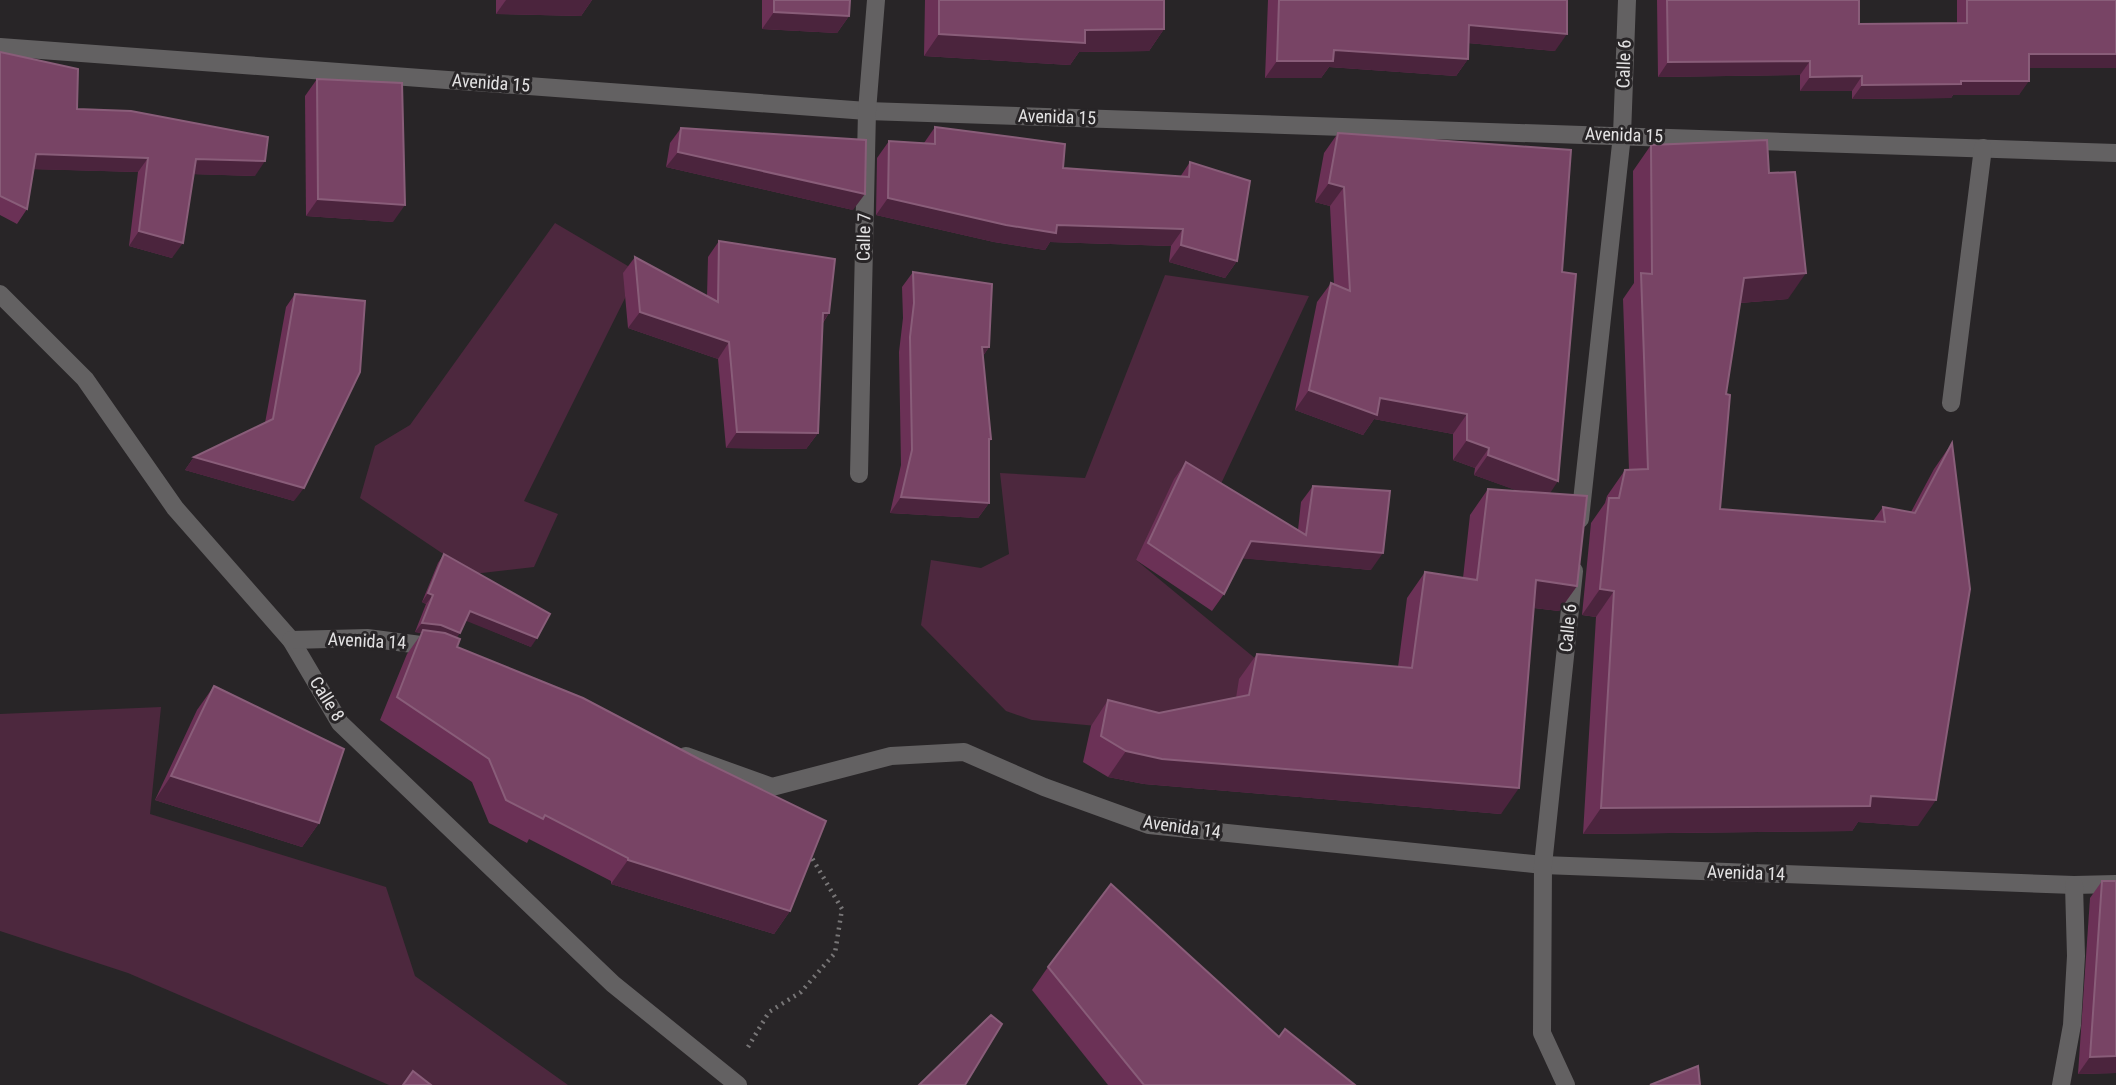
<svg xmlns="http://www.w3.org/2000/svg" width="2116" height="1085" viewBox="0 0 2116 1085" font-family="'Roboto Condensed',sans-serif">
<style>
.green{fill:#4d283e}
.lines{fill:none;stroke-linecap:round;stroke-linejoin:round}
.path{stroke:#787677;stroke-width:4.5;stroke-dasharray:2 5;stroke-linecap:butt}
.minor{stroke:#636162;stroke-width:18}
.wall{fill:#6b3156}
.shaded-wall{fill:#4b243d}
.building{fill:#784465;stroke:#895d79;stroke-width:2}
.labels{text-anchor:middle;stroke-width:6;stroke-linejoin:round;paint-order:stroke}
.street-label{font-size:18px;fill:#e3e2e3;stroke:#282527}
</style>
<rect width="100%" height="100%" fill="#282527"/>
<g class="green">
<polygon points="555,223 638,272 524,501 558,514 534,567 473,574 360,498 375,446 410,425"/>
<polygon points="1165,275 1309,296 1219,488 1136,560 1268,669 1223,713 1151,731 1032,720 1006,711 921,625 931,560 981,568 1009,554 1000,473 1085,478"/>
<polygon points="161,707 150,814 386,887 415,976 568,1085 389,1085 128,973 0,931 0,714"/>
</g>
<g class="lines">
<polyline class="path" points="748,1047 769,1012 801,992 835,953 842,909 809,853"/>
<g class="minor">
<polyline points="0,47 867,111 2116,153"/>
<polyline points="0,294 85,379 175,508 291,640 340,723 613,984 738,1085"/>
<polyline points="1951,403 1983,148"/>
<polyline points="859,474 867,111 876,0"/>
<polyline points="1580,519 1622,135 1627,0"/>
<polyline points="291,640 367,638 436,647"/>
<polyline points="686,756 772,787 891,756 964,752 1044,787 1149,825 1543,865 2074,885 2116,884"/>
<polyline points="1566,1085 1542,1033 1543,865 1574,571"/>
<polyline points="2061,1085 2072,1025 2076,956 2074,885"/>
</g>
</g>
<g class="wall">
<polygon points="496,0 592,0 581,16 496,14"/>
<polygon points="762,0 850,0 849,16 837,33 762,29"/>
<polygon points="925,0 1164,0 1164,29 1149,51 1079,52 1070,65 924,56"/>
<polygon points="1268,0 1567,0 1555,51 1468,43 1468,59 1456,76 1329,67 1321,78 1265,78"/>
<polygon points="1657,0 1859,0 1859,24 1957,23 1957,0 2116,0 2116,68 2029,68 2019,95 1953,95 1951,98 1852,99 1852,91 1800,91 1800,75 1658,77"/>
<polygon points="0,52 77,109 255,176 194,174 172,258 129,246 138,172 34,169 27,209 17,224 0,215"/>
<polygon points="317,79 393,222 306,216 305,96"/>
<polygon points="935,127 1063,168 1180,177 1190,162 1237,261 1225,278 1169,262 1171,246 1050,242 1045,250 994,242 876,215 877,158 889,141 924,143"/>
<polygon points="681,128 853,210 666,167 670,143"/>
<polygon points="1338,133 1562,272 1549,494 1577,586 1559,611 1534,608 1501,814 1144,784 1108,777 1083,762 1091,726 1108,700 1159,713 1236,698 1239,679 1257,654 1398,667 1407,598 1425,572 1463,578 1470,515 1488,489 1519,491 1474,475 1475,468 1453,460 1453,434 1374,419 1363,435 1295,410 1317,302 1331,283 1334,284 1330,206 1315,202 1324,153"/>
<polygon points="1651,145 1769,173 1788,299 1740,303 1726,394 1720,509 1873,521 1883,507 1911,512 1934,469 1952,443 1918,826 1858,822 1852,831 1583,834 1596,617 1582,615 1591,523 1605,503 1607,496 1625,470 1629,470 1623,299 1634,283 1633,171"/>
<polygon points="719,241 829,313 823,323 818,433 806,449 726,448 718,359 628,328 623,273 635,257 707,296 708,257"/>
<polygon points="913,272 989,347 983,356 991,439 989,443 989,503 978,518 890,513 901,465 899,352 903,318 902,287"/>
<polygon points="295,294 294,501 185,470 194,457 265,423 286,307"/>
<polygon points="1186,462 1298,530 1301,502 1313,486 1371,570 1242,558 1224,594 1212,611 1136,560 1174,479"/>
<polygon points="444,554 531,647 466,620 457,637 457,647 790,911 774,934 611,884 611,881 529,839 527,843 489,823 472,782 380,720 407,654 422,633 415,632 426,604 422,602 438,563"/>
<polygon points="214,686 319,823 302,847 155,800 197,710"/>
<polygon points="2102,881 2116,881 2116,1073 2078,1074 2090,898"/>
<polygon points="1048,967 1279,1037 1355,1085 1108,1085 1032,990"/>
</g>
<g class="shaded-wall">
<polygon points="506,0 592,0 581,16 496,14"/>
<polygon points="774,12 849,16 837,33 762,29"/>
<polygon points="1469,25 1567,34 1555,51 1457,42"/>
<polygon points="1164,29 1149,51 1079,52 1070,65 924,56 939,34"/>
<polygon points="1334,50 1468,59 1456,76 1329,67 1321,78 1265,78 1277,61"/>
<polygon points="2029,54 2116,54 2116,68 2019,68"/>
<polygon points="1810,61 1800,75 1658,77 1668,62"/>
<polygon points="1862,76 1852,91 1800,91 1810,77"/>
<polygon points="1961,81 2029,81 2019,95 1953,95 1951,98 1852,99 1862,85"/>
<polygon points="678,152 865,194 853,210 666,167"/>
<polygon points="36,154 148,158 138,172 26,169"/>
<polygon points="196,159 265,161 255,176 186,174"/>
<polygon points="1329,183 1344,187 1330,206 1315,202"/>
<polygon points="888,198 1057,225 1183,229 1171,246 1050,242 1045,250 994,242 876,215"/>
<polygon points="318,199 405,205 393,222 306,216"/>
<polygon points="139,231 183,243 172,258 129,246"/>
<polygon points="1181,245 1237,261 1225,278 1169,262"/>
<polygon points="1806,273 1788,299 1726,304 1744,278"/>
<polygon points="640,312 729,342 718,359 628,328"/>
<polygon points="823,313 829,313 818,329"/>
<polygon points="982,347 989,347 978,363"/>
<polygon points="1309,390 1380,398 1467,414 1453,434 1374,419 1363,435 1295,410"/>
<polygon points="737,432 818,433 806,449 726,448"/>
<polygon points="1467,440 1489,448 1475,468 1453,460"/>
<polygon points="1488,455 1558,481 1545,501 1474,475"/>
<polygon points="194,457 304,488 294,501 185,470"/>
<polygon points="901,497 989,503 978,518 890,513"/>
<polygon points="1251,541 1383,553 1371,570 1239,558"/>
<polygon points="1536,580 1577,586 1559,611 1518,606"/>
<polygon points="1600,589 1614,591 1596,617 1582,615"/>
<polygon points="428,593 433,595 426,604 422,602"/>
<polygon points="470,611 537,638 531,647 464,620"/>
<polygon points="422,623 441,625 460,633 454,642 423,630 422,633 415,632"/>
<polygon points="1126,751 1519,788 1501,814 1144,784 1108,777"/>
<polygon points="171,776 319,823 302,847 155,800"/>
<polygon points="1871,796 1936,800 1918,826 1858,822 1852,831 1583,834 1601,808"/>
<polygon points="628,860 790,911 774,934 611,884"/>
<polygon points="2116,1056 2116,1073 2078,1074 2090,1057"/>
</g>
<g class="building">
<polygon points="774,0 850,0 849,16 774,12"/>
<polygon points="939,0 1164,0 1164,29 1085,30 1085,43 939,34"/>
<polygon points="1279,0 1567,0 1567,34 1469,25 1468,59 1334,50 1333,61 1277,61"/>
<polygon points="1667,0 1859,0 1859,24 1967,23 1967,0 2116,0 2116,54 2029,54 2029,81 1961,81 1961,84 1862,85 1862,76 1810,77 1810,61 1668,62"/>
<polygon points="0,52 78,69 77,109 131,111 268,137 265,161 196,159 183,243 139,231 148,158 36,154 27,209 0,196"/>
<polygon points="317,79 402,83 405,205 318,199"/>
<polygon points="935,127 1065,144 1063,168 1189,177 1190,162 1250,181 1237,261 1181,245 1183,229 1057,225 1056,233 1006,225 888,198 889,141 935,144"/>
<polygon points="681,128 866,140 865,194 678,152"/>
<polygon points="1338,133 1571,150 1562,272 1576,274 1558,481 1488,455 1489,448 1467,440 1467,414 1380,398 1377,415 1309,390 1331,283 1350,291 1344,187 1329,183"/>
<polygon points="1767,140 1769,173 1795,172 1806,273 1744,278 1726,394 1730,395 1720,509 1885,522 1883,507 1915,513 1952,443 1970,589 1936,800 1871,796 1870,806 1601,808 1614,591 1600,589 1609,498 1619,498 1625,470 1648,469 1641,273 1652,274 1651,145"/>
<polygon points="719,241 835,259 829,313 823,313 818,433 737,432 729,342 640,312 635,257 718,302"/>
<polygon points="913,272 992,284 989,347 982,347 991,439 989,439 989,503 901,497 912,450 910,337 914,303"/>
<polygon points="295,294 365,301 360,372 304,488 194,457 273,419"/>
<polygon points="1186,462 1306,535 1313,486 1390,491 1383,553 1251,541 1224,594 1148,543"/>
<polygon points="1488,489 1587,496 1577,586 1536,580 1519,788 1162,759 1126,751 1101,736 1108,700 1159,713 1249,695 1257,654 1412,668 1425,572 1477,580"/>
<polygon points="444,554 550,614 537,638 470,611 460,633 441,625 422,623 433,595 428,593"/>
<polygon points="423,630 445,633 460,639 457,647 583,698 699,759 826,821 790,911 628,860 628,858 545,815 543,819 506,800 489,759 397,697"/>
<polygon points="214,686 344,749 319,823 171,776"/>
<polygon points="2102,881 2116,881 2116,1056 2090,1057"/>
<polygon points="1111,884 1279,1037 1285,1029 1355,1085 1144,1085 1048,967"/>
<polygon points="991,1015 1002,1024 965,1085 919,1085"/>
<polygon points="1698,1066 1700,1085 1650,1085"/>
<polygon points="413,1071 431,1085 403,1085"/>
</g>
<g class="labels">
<g class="street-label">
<text transform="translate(1624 64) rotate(-88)" y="6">Calle 6</text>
<text transform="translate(491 83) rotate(4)" y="6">Avenida 15</text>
<text transform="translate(1057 117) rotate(2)" y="6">Avenida 15</text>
<text transform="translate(1624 135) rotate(2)" y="6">Avenida 15</text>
<text transform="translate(864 237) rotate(-89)" y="6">Calle 7</text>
<text transform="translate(1568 628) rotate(-84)" y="6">Calle 6</text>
<text transform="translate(367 641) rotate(3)" y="6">Avenida 14</text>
<text transform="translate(327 699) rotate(58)" y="6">Calle 8</text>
<text transform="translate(1182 827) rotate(8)" y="6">Avenida 14</text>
<text transform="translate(1746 873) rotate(2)" y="6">Avenida 14</text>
</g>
</g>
</svg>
